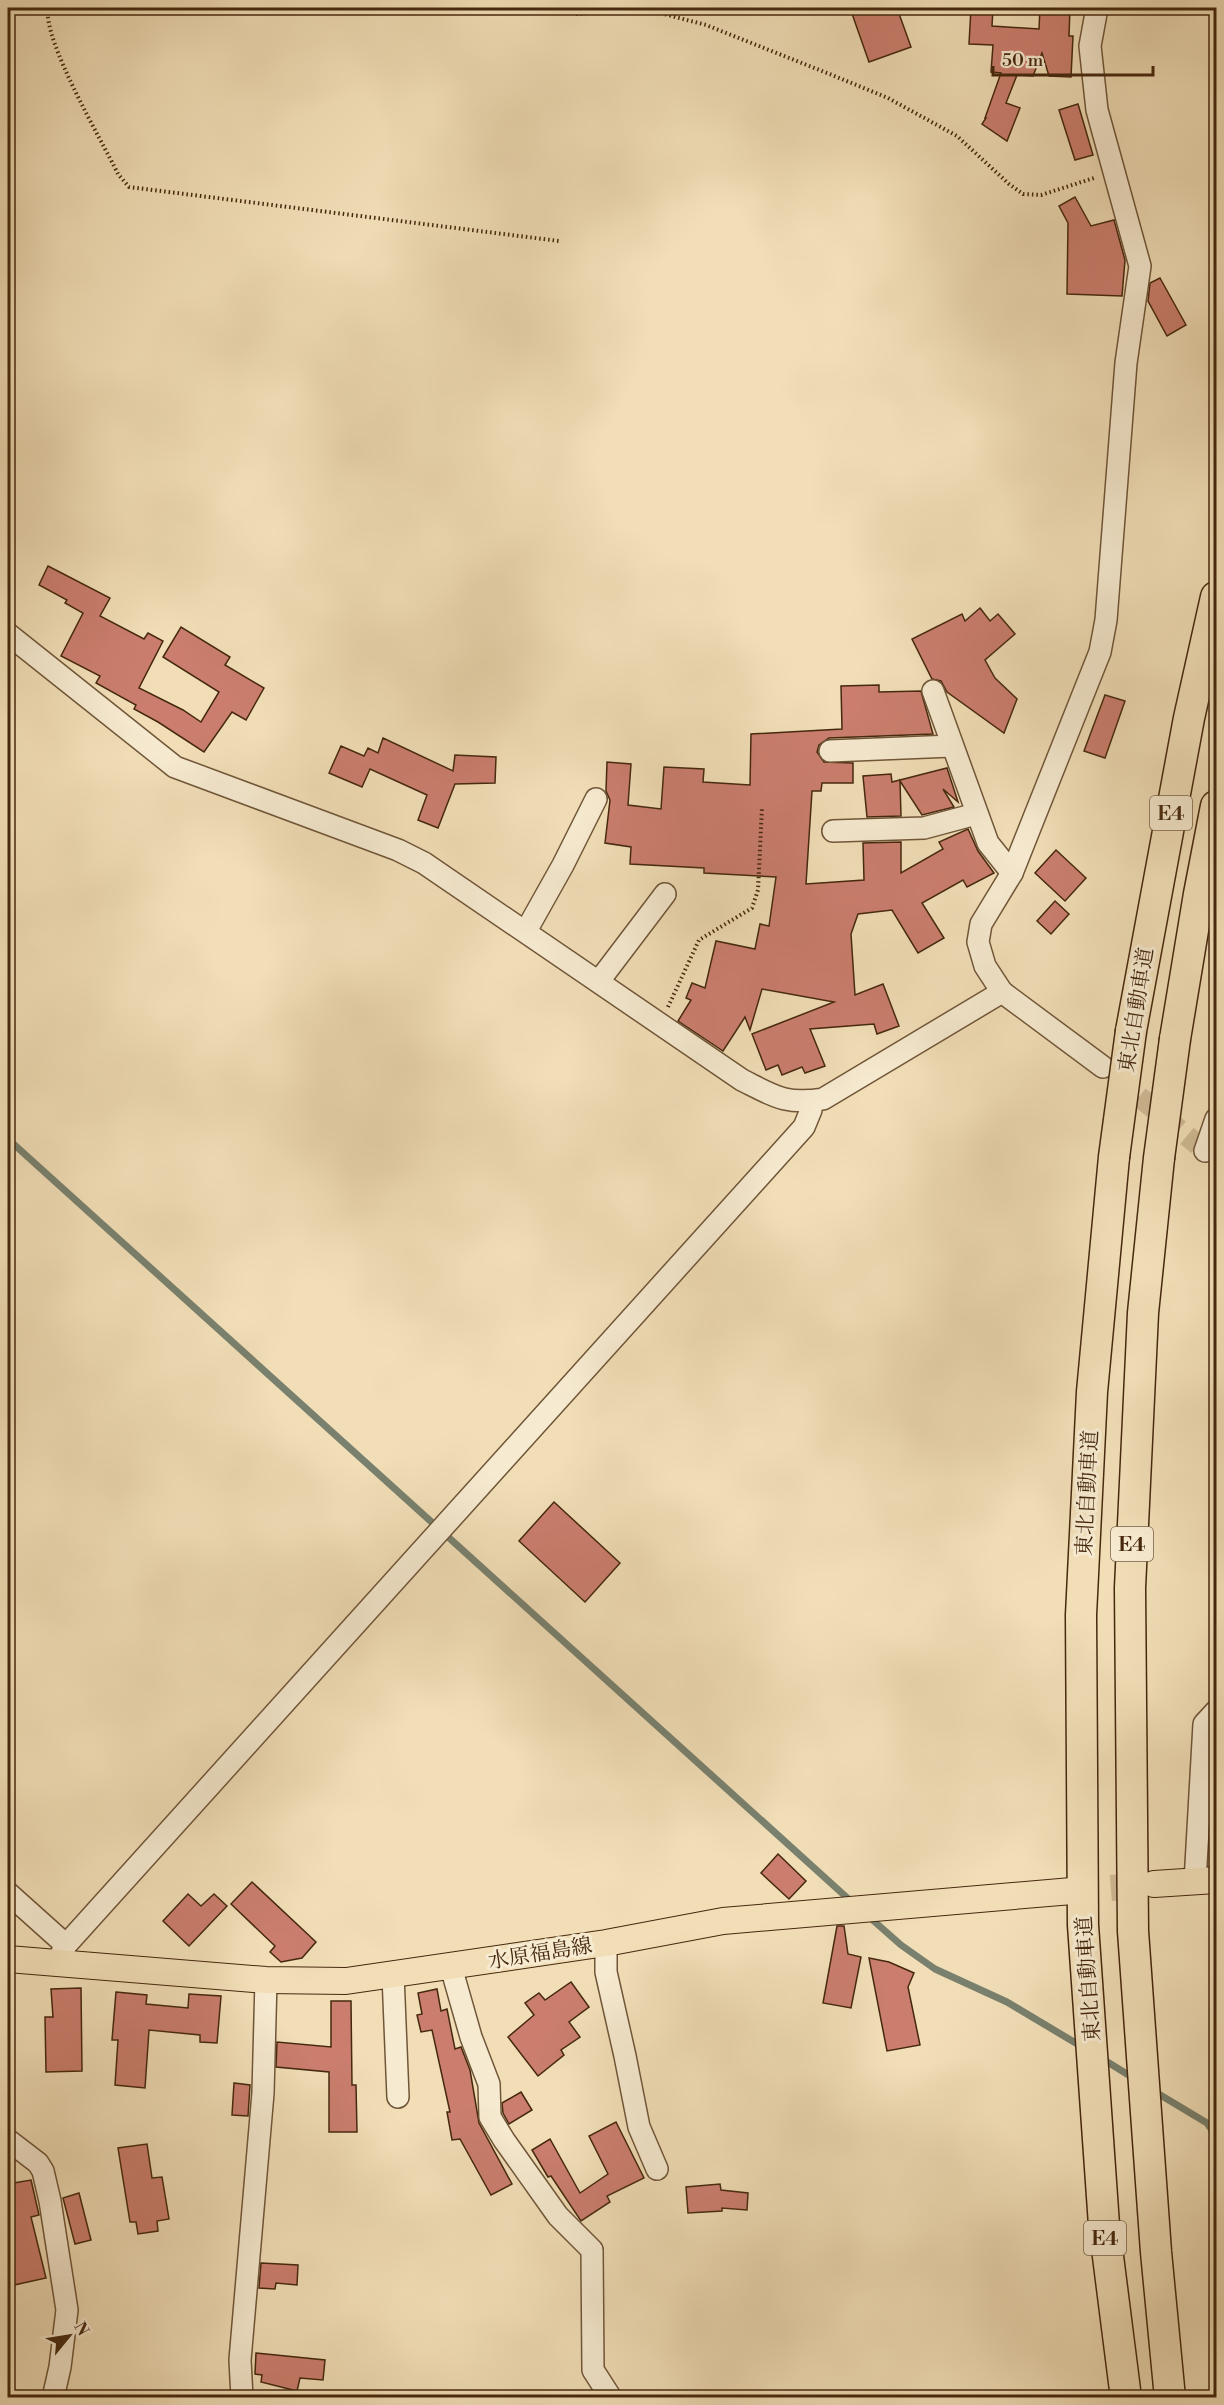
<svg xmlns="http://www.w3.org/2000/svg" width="1224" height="2405" viewBox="0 0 1224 2405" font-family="'Libre Bodoni','Noto Serif JP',serif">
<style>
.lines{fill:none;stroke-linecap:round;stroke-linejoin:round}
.stream{stroke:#79816e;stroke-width:7}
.building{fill:#cb7e6e;stroke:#45280e;stroke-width:1.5}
.minor-tunnel{stroke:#cfba95;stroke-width:21;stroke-dasharray:21 10;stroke-linecap:butt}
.major-tunnel{stroke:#cfba95;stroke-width:26;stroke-dasharray:26 13;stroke-linecap:butt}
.minor-casing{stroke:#705638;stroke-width:24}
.major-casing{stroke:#45280e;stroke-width:28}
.highway-casing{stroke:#45280e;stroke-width:33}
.path{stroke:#45280e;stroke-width:4;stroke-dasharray:1.5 3;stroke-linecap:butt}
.minor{stroke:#f6ead0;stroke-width:21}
.major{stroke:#f1deb7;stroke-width:26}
.highway{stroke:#f1deb7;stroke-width:30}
.highway-bridge-casing{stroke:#45280e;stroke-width:33;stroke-linecap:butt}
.highway-bridge{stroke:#f1deb7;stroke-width:30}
.labels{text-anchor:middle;stroke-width:6;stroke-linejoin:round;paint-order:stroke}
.shield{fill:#f6ead0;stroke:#7a6248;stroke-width:1.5}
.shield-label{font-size:20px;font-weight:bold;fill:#45280e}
.street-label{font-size:21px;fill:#45280e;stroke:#f6ead0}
</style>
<rect width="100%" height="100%" fill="#f1deb7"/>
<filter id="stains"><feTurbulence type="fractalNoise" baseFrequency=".00333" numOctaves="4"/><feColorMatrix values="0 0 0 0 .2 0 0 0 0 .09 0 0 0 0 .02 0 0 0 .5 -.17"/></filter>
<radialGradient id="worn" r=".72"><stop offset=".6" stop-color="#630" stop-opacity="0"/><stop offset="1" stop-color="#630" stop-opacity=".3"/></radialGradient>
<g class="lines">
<g class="stream">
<polyline points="8,1139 854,1904"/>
<polyline points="867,1915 901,1945 935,1969 1007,2002 1084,2048"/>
<polyline points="1101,2058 1135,2079"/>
<polyline points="1152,2090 1207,2123 1216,2136"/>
</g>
</g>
<g class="building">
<polygon points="850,8 897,8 911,47 869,62"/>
<polygon points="971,8 993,8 992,26 1039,29 1040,8 1070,8 1069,36 1073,36 1071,77 1049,76 1042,53 1033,76 1017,75 1006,103 1020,108 1007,141 982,124 986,118 985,118 1001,73 991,72 993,45 969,44"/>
<polygon points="1078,104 1093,155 1075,160 1059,110"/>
<polygon points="1075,197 1091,226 1114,220 1125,260 1122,296 1067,294 1068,223 1059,206"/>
<polygon points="1160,278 1186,325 1167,336 1148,301 1150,283"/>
<polygon points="48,566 110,598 100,616 144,639 148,633 163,641 139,688 183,710 201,722 219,692 163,657 181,627 230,657 225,665 264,688 246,720 232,712 204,752 158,722 134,709 136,705 96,683 100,676 61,656 83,613 65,603 67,600 39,585"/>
<polygon points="980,608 990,621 998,614 1015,634 985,660 995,678 1017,699 1004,733 947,692 941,681 932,679 912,639 962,614 965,621"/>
<polygon points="879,685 879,692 921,691 933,734 829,738 819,745 817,752 824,762 853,763 853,783 822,783 821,791 812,791 806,884 864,880 863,843 901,842 901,873 943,849 939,842 968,829 978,851 994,873 967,887 963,880 922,903 944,938 918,953 892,910 858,914 851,934 855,995 883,984 899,1026 877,1034 874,1024 810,1029 825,1066 805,1073 802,1067 782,1075 778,1065 766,1070 752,1034 834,1002 762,989 750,1030 745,1017 723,1051 678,1021 691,1000 686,998 692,983 705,988 716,941 755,949 760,924 769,926 776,877 704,873 704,868 630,864 631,847 605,843 610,800 606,791 607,762 631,764 628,805 661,809 664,767 704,769 703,782 750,785 751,734 842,729 841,686"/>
<polygon points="1105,695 1125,701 1105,758 1084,751"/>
<polygon points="383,738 453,771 455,755 496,757 495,783 455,784 438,828 418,820 427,795 370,769 362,787 329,773 341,746 364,756 368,748 378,753"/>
<polygon points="947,768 958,802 943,789 954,807 922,815 900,781 901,816 867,817 863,776 891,774 892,782"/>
<polygon points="1056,850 1086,878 1065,901 1035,873"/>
<polygon points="1055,901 1069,914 1051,934 1037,921"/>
<polygon points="554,1502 620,1563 585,1602 519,1541"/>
<polygon points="778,1854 806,1881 789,1899 761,1873"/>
<polygon points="252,1882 316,1942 302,1958 281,1962 270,1952 275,1946 231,1904"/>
<polygon points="188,1894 201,1906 214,1894 227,1906 189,1946 163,1921"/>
<polygon points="837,1926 844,1926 848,1954 861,1957 851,2008 823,2003"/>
<polygon points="869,1958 889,1962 914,1973 908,1987 920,2045 887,2051"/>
<polygon points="571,1982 589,2007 569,2022 580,2037 561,2050 564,2055 538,2076 508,2037 534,2015 525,2003 539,1993 545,2000"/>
<polygon points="81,1988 82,2071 46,2072 45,2017 53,2017 51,1989"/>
<polygon points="437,1989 441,2011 447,2009 455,2049 461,2047 470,2070 479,2123 512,2184 491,2195 460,2139 452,2140 447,2112 450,2112 432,2030 421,2032 417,2015 422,2014 418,1993"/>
<polygon points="116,1992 147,1995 146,2004 188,2008 189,1994 221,1996 217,2043 200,2042 200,2035 149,2030 145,2088 115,2085 118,2040 112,2040"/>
<polygon points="331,2001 351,2001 352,2085 356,2085 357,2132 329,2132 329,2072 276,2067 277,2042 331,2047"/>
<polygon points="234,2083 250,2085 248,2116 232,2115"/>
<polygon points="521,2092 532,2110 509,2124 503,2113 502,2103"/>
<polygon points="616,2122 644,2178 607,2196 610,2202 581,2221 551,2176 548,2177 532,2150 550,2139 580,2193 608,2174 589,2136"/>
<polygon points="147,2144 152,2178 162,2177 169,2219 157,2221 158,2231 138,2234 136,2222 130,2222 118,2148"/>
<polygon points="31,2180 39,2215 31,2217 46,2278 14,2285 8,2259 8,2184"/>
<polygon points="720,2184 721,2190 748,2193 747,2210 722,2208 722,2211 688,2213 686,2187"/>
<polygon points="79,2193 91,2240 75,2244 63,2198"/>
<polygon points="261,2263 298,2265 297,2285 276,2283 275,2289 259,2288"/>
<polygon points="256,2353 325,2360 323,2380 300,2378 297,2391 261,2382 262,2375 255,2374"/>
</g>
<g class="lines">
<polyline class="minor-tunnel" points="1115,1077 1198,1145"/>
<polyline class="major-tunnel" points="1072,1891 1150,1885"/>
<g class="minor-casing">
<g id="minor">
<path d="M8,634L175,767L398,850L424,863L742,1080C774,1096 785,1105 823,1099L1002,992L1103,1067"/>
<polyline points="933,691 988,843 1012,873"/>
<polyline points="830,751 952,746"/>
<polyline points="833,831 924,828 976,814"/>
<polyline points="526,931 563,865 596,799"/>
<polyline points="599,981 665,894"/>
<polyline points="1002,992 985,966 978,942 981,924 1012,873 1100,652 1106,620 1126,363 1140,266 1097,110 1090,46 1097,8"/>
<polyline points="1205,1151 1216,1119"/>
<polyline points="1195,1882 1204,1724 1216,1711"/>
<polyline points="8,1893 66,1945"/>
<polyline points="606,1943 606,1972 625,2056 639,2127 657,2169"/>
<polyline points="56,1964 66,1945 804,1127 811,1110 808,1101"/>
<polyline points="451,1967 471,2037 489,2084 490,2117 504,2140 558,2216 592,2250 593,2370 611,2398"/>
<polyline points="393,1975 398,2097"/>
<polyline points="8,2140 38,2163 43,2171 50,2201 67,2310 60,2367 53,2398"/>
<polyline points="242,2398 240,2360 263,2093 266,1980"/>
</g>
</g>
<g class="major-casing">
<g id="major">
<polyline points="1154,1884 1216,1880"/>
<polyline points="8,1959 266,1980 346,1981 606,1943 723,1921 1072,1891"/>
</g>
</g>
<g class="highway-casing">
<g id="highway">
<polyline points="1131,1031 1189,718 1216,597"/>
<polyline points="1175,1039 1199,894 1216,806"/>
<polyline points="1114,1157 1092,1392 1081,1615 1083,1925 1104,2225 1126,2398"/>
<polyline points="1159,1158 1143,1313 1130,1588 1133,1931 1156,2252 1170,2398"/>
</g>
</g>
<g class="path">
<path d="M48,8C43,41 101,139 118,174L129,187L559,241"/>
<polyline points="569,8 577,14 645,9 706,25 832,75 888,98 957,136 1009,184 1023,194 1041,195 1094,178"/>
<polyline points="668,1007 699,940 752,908 758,890 762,807"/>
</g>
<use href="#minor" class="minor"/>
<use href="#major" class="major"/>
<use href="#highway" class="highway"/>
<g class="highway-bridge-casing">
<g id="highway-bridge">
<polyline points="1114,1157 1131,1031"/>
<polyline points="1159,1158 1175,1039"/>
</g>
</g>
<use href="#highway-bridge" class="highway-bridge"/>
</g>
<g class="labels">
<g class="shield">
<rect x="1150" y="796" width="42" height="34" rx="4.5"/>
<rect x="1111" y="1527" width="42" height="34" rx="4.5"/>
<rect x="1084" y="2221" width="42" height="34" rx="4.5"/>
</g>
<g class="shield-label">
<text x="1171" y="820">E4</text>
<text x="1132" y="1551">E4</text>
<text x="1105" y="2245">E4</text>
</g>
<g class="street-label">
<text transform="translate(1136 1010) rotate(-81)" y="7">東北自動車道</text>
<text transform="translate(1087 1493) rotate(-87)" y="7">東北自動車道</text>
<text transform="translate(540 1953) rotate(-9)" y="7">水原福島線</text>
<text transform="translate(1088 1979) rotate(-94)" y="7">東北自動車道</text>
</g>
</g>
<rect width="1224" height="2405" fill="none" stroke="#f1deb7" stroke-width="30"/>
<rect x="9" y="9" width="1206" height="2387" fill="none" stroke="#45280e" stroke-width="3"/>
<rect x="15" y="15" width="1194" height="2375" fill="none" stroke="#45280e" stroke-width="1.5"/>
<g transform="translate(69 2336) rotate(60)" stroke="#f6ead0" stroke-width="4.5" paint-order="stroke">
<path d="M0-4.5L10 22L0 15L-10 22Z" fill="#45280e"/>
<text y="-9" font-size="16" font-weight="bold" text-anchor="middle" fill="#45280e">N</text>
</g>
<path d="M993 66v9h160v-9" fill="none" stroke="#45280e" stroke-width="3"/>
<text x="1002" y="66" font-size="18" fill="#45280e" stroke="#f6ead0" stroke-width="4.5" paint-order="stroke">50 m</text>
<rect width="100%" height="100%" filter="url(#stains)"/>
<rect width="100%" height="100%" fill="url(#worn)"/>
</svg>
